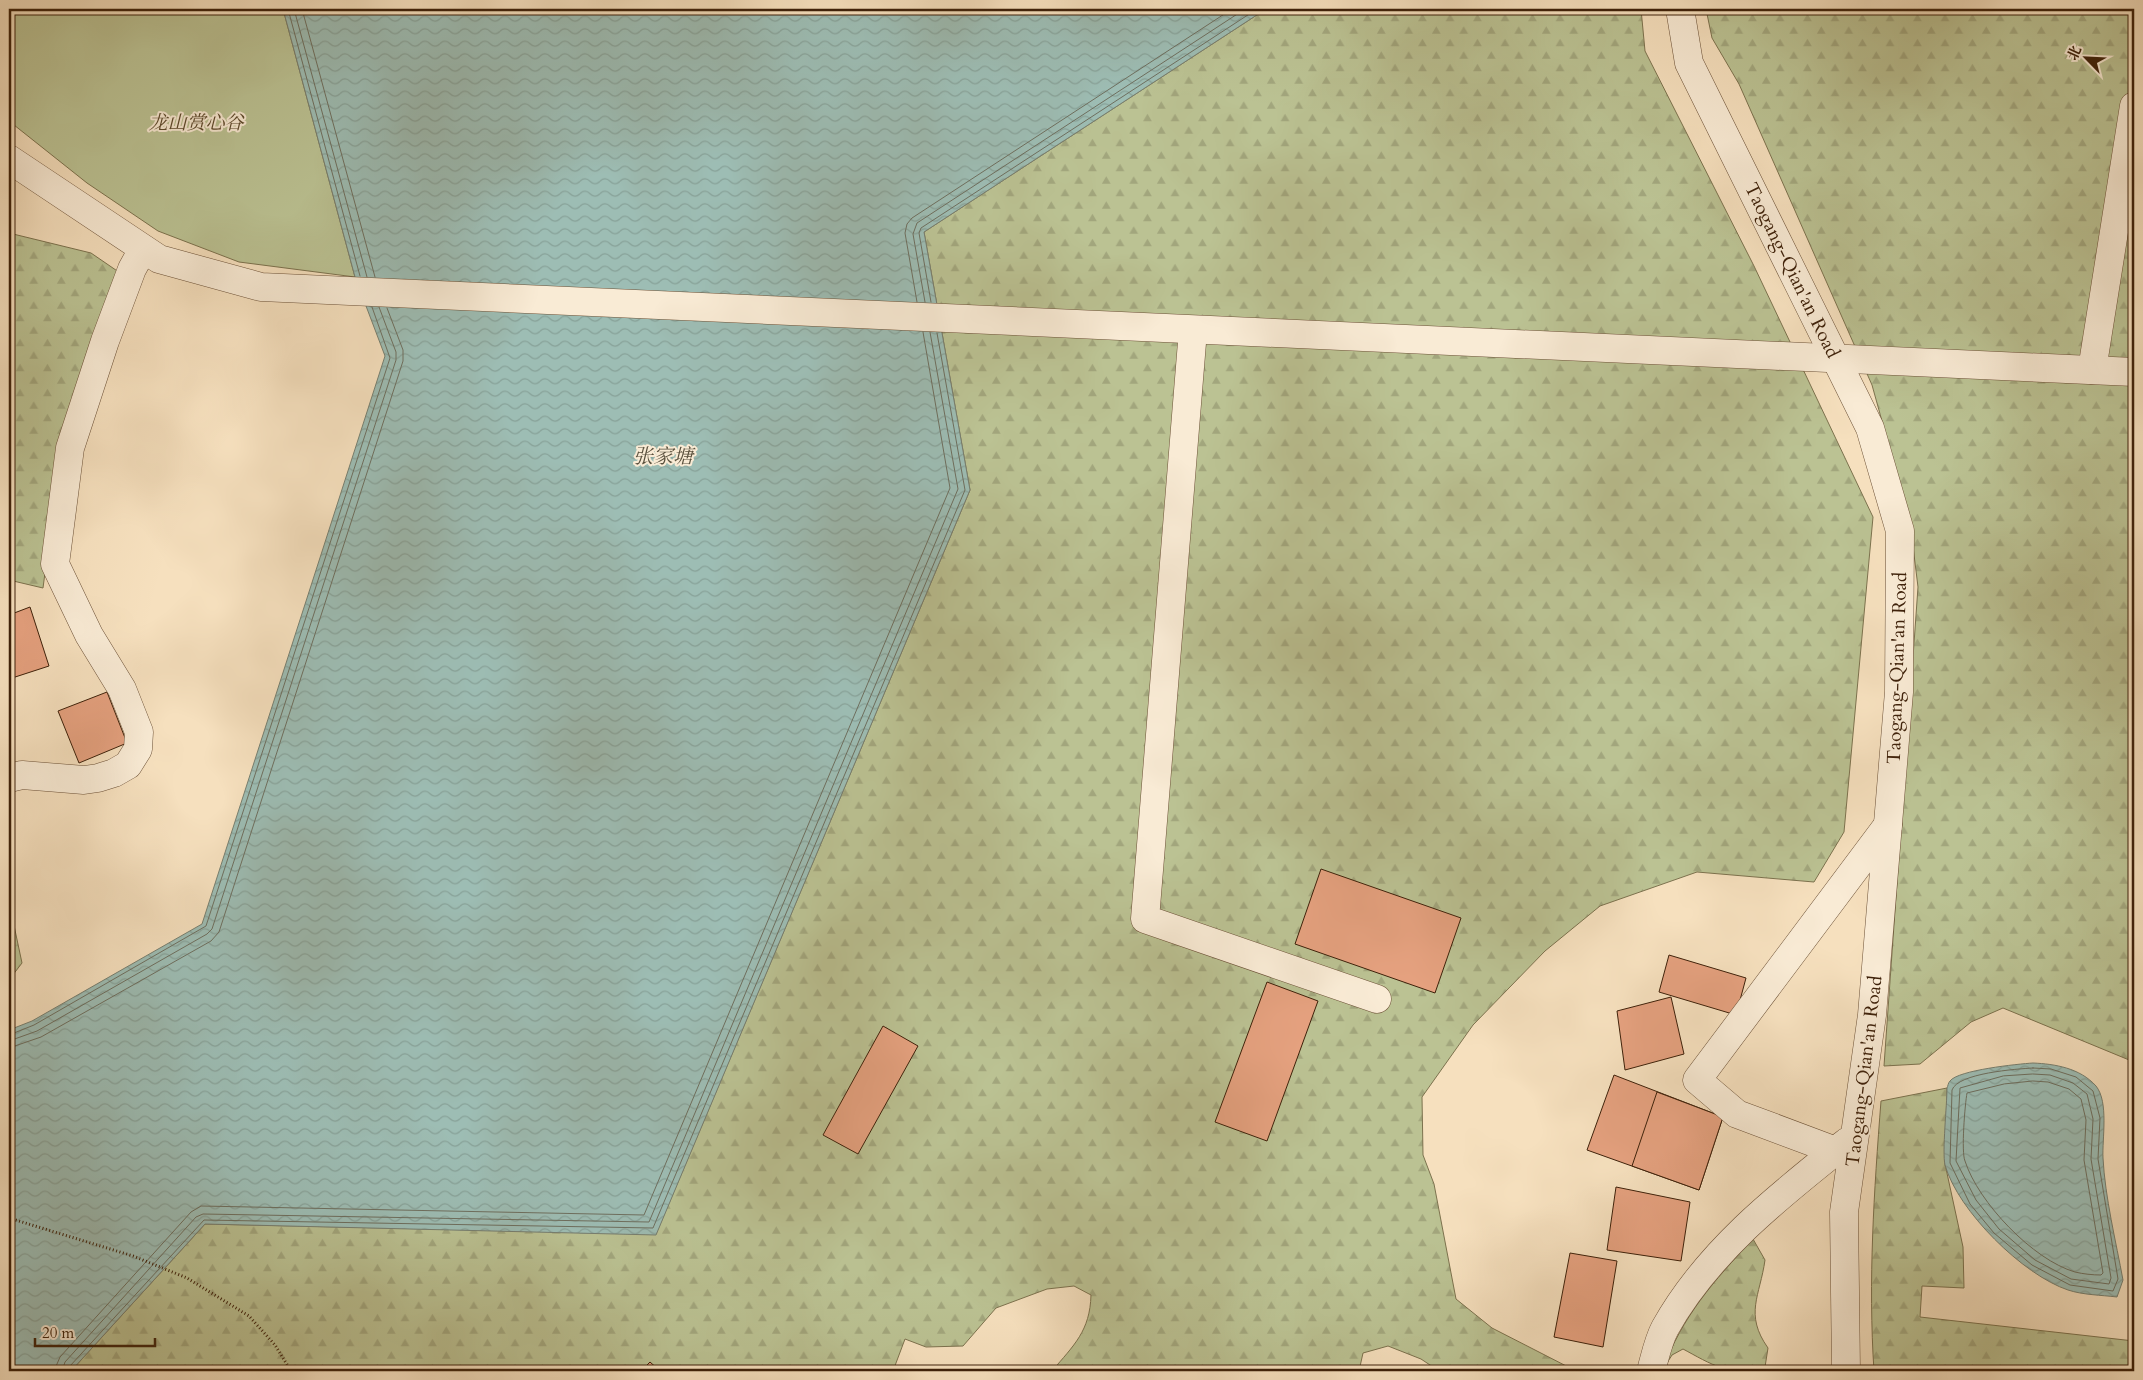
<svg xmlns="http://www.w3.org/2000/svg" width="2143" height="1380" viewBox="0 0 2143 1380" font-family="Cardo,'Noto Serif SC',serif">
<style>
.forest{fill:url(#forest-firs);stroke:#7c724e}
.green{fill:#bbc293;stroke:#7c724e}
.water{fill:url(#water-waves);stroke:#777f70}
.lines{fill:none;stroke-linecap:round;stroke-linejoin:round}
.shore{stroke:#6e6f5f;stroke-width:1}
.building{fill:#e5a17f;stroke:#3e210a}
.street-casing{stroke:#6c5137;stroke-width:29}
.path{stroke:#3e210a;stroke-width:3;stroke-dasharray:1 2.5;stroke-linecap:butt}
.street{stroke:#f9ebd5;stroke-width:28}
.labels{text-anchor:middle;stroke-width:4;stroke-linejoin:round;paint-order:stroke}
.park-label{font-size:19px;font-style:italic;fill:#5d492c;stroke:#f9ebd5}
.street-label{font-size:19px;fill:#3e210a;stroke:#f9ebd5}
.water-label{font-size:20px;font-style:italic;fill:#5a503d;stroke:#f9ebd5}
</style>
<defs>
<pattern id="forest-firs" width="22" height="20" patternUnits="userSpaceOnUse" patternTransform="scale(1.25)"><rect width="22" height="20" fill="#bbc293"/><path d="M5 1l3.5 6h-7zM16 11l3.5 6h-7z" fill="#a2a67d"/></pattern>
<pattern id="water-waves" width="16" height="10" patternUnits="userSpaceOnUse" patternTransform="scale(1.25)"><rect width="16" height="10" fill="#9dbdb4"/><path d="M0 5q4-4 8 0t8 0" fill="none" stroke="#88a299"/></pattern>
</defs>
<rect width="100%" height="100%" fill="#f6e0be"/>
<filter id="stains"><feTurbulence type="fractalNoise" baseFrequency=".004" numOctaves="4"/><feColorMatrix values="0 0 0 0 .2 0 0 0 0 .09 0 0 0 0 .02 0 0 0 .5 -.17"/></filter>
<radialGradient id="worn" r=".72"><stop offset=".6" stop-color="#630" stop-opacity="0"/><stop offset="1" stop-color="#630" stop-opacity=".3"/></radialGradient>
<g class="forest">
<path d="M1266,9H1641L1645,51L1754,266L1873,517L1844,832L1814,882L1697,872L1600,906L1545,951L1473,1025L1422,1097L1423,1155L1434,1184L1456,1299L1492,1328L1576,1371H1439L1421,1359L1388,1346L1363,1353L1359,1371H1052C1074,1345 1090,1331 1091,1295L1074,1286L1047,1289L996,1308L963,1346L926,1347L905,1339L893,1371H71L205,1224L656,1234L970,490L924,232Z"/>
<polygon points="1706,9 2134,9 2134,1062 2003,1008 1971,1022 1920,1064 1884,1066 1918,587 1910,522 1872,385 1739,84 1712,38"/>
<polygon points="9,233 91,253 126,277 61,450 43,588 9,580"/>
<polygon points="9,902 22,963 9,980"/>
<path d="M1947,1088L1945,1164L1963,1247L1964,1288L1922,1286L1920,1317L2134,1341V1371H1874C1868,1281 1874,1191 1881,1101Z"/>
<path d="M1753,1239L1765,1260C1760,1296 1744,1314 1768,1348L1765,1367C1735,1380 1709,1363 1683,1349L1672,1355L1662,1371C1683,1315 1713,1282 1753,1239Z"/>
</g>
<polygon class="green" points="9,9 283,9 355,277 239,262 158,231 87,183 9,121"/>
<g class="water">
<polygon points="283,9 1266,9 924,232 970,490 656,1235 205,1224 71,1371 9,1371 9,1030 32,1021 202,924 385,356 355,277"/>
<path d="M2033,1063C2055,1064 2080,1068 2096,1086C2109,1102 2102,1139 2103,1158C2105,1197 2116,1242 2123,1280L2117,1297C2101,1295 2083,1295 2068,1290C2023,1275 1958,1211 1945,1165C1942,1152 1947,1105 1947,1088C1948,1086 1948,1083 1950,1081C1958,1070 2018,1064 2033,1063Z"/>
</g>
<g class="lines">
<g class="shore">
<polyline points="288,9 360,276"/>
<polyline points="294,9 367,277"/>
<polyline points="302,9 375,277"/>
<polyline points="917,302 905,233 907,224 912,218 1232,9"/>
<polyline points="925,302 913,234 917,223 1245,9"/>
<polyline points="931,302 919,233 921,228 1257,9"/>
<polyline points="9,1035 34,1025 206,926 390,358 372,307"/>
<polyline points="9,1041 37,1031 207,934 212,929 396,360 396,352 379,307"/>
<polyline points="9,1048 41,1037 211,941 219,932 403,361 403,350 387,308"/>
<path d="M2033,1068L2051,1069L2076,1077L2093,1091L2100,1118L2098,1159L2118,1279L2113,1291L2070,1285L2032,1265L1994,1233L1970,1204L1950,1163L1952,1090C1958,1073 2016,1069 2033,1068Z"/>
<polygon points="2033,1074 2050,1075 2073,1083 2087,1094 2093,1119 2091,1159 2111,1278 2109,1284 2071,1279 2035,1260 1999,1229 1976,1200 1956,1161 1960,1088 2003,1076"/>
<path d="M2033,1081L2048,1082L2069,1089L2081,1099L2086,1120L2084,1160L2103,1273L2101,1275C2093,1275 2083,1274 2075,1272C2033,1260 1978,1202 1965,1161C1961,1152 1965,1104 1967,1093L2004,1084Z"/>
<polyline points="54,1371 60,1357 191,1212 201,1206 644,1215 950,488 923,332"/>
<polyline points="62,1371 65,1362 196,1217 203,1214 649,1222 958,489 930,332"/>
<polyline points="68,1371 70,1366 204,1220 653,1228 965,490 937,333"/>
</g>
</g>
<g class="building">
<polygon points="30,607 49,666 9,679 9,615"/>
<polygon points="107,692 127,743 79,763 58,711"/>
<polygon points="1321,869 1461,918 1435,993 1295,944"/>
<polygon points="1669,955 1746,978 1736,1015 1659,992"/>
<polygon points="1267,982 1318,1001 1267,1141 1215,1122"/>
<polygon points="1671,997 1684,1054 1625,1070 1617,1011"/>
<polygon points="883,1026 918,1046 858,1154 823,1135"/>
<polygon points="1614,1075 1723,1117 1699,1190 1587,1150"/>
<polygon points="1657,1092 1723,1117 1699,1190 1632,1166"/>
<polygon points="1616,1187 1690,1202 1681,1261 1607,1250"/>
<polygon points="1570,1253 1617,1261 1603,1347 1554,1337"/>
<polygon points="650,1362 660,1371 641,1371"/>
</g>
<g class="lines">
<g class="street-casing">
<g id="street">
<polyline points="1680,9 1689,63 1870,428 1900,531 1899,692 1872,1015 1844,1212 1846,1371"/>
<polyline points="9,159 159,259 261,287 2134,372"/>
<polyline points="1193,330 1145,919 1377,999"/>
<polyline points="2092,370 2134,106"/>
<polyline points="9,778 22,775 84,780 98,778 114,773 128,765 138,749 139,732 122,689 89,635 55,564 70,448 105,341 132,269 143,249"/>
<polyline points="1836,1151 1737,1114 1697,1080 1888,825"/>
<path d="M1651,1371C1655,1357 1658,1341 1665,1328C1708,1251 1780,1195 1848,1141"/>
</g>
</g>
<polyline class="path" points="9,1218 133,1256 187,1278 249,1316 275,1345 291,1371"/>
<use href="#street" class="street"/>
</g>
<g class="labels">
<g class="park-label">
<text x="196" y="129">龙山赏心谷</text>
</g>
<g class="street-label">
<text transform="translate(1793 270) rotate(64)" y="7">Taogang-Qian'an Road</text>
<text transform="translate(1896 668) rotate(-88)" y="7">Taogang-Qian'an Road</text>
<text transform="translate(1863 1071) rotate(-83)" y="7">Taogang-Qian'an Road</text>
</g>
<g class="water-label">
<text x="663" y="463">张家塘</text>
</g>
</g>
<rect width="2143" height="1380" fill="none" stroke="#f6e0be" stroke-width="30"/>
<rect x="10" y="10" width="2123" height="1360" fill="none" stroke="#3e210a" stroke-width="2.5"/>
<rect x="15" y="15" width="2113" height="1350" fill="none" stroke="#3e210a"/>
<g transform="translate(2086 58) rotate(294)" stroke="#f9ebd5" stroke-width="4" paint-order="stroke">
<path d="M0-4L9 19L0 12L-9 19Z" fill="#3e210a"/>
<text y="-8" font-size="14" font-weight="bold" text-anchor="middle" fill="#3e210a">北</text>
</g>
<path d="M35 1338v8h120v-8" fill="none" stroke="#3e210a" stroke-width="2.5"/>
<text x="42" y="1338" font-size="15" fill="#3e210a" stroke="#f9ebd5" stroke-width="4" paint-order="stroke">20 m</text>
<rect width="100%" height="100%" filter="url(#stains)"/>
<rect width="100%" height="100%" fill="url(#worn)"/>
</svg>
